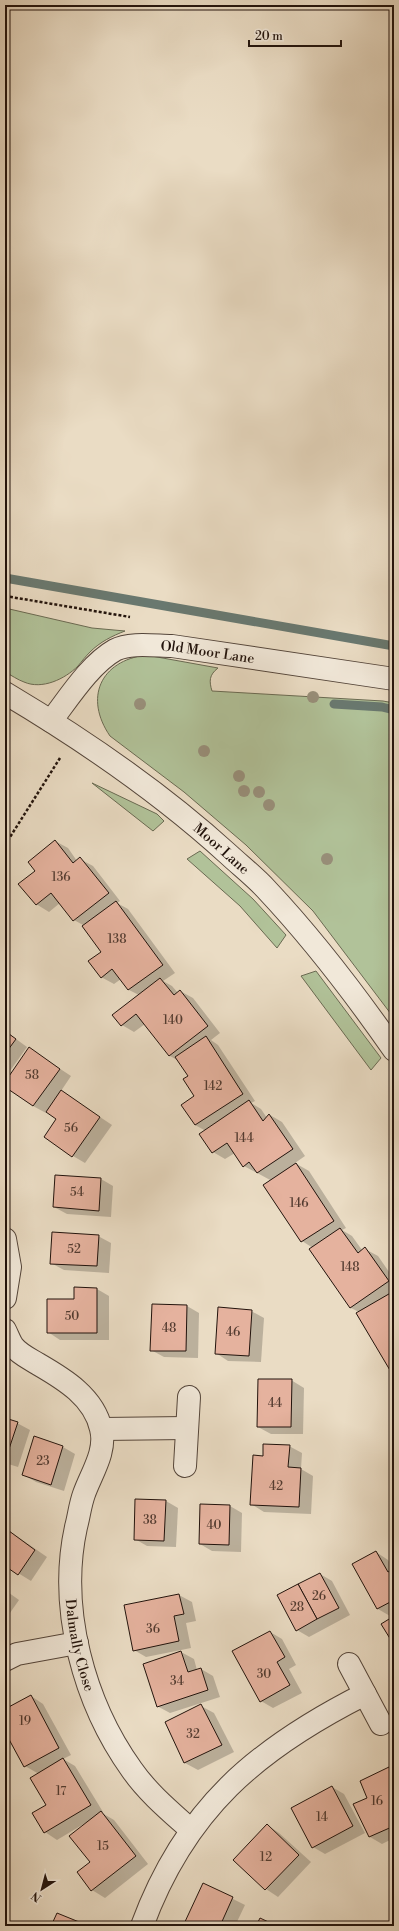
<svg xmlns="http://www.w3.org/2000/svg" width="399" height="1931" viewBox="0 0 399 1931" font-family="'Libre Bodoni',serif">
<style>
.green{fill:#b1c299;stroke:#6a6a52}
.shadow{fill:#0003}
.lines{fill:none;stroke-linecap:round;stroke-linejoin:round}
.stream{stroke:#69786f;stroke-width:9}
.building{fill:#e5b29e;stroke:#22130c}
.minor-casing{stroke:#54453a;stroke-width:24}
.path{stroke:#22130c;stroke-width:2.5;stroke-dasharray:3 2;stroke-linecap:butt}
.minor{stroke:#f1e8d9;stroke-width:22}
.tree{fill:#988f7a}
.labels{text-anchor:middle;stroke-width:4;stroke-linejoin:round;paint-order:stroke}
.number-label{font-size:12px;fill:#533b30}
.street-label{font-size:14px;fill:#22130c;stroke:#f1e8d9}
</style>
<rect width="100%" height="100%" fill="#eadcc4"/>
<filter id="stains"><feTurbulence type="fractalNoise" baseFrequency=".005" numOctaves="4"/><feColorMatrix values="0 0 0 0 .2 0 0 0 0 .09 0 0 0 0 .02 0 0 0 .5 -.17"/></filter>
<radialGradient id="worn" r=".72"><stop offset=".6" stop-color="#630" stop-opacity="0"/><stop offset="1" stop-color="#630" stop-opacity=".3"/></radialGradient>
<g class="green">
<path d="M5,608L92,628L125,631C112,636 100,642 90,652C86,656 82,661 78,666C65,679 42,690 24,682C18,680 11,675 5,672Z"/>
<path d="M146,655L218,668C209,675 209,681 212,691L383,701L394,703V1018L313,911L246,845L184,792L110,736C84,698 100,661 146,655Z"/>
<polygon points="92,783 157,814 164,821 153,831"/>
<polygon points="200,851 253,899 286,935 277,948 240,906 187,859"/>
<polygon points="316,971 381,1058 371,1070 301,976"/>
</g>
<g class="shadow">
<polygon points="55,841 68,848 77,861 80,859 93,866 120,901 117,903 128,909 175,973 163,981 172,986 178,993 180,991 193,998 220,1033 211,1040 218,1045 255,1101 251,1103 261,1109 267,1118 270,1115 282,1122 305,1156 295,1163 309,1171 346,1228 342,1230 352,1236 362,1250 365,1249 378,1256 394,1279 394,1375 359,1312 351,1308 310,1250 313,1248 302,1241 272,1181 244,1166 235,1153 225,1159 213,1152 206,1131 195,1125 195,1097 189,1076 179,1061 170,1056 145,1024 134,1032 122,1025 139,995 129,990 121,979 114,984 101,977 102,952 83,925 74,920 60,903 49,912 36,904 36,871"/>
<polygon points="5,1031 27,1047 5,1078"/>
<polygon points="30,1049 71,1076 61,1091 112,1125 85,1163 73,1156 58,1119 47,1111 46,1113 33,1106 5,1085"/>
<polygon points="101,1179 113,1186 111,1217 67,1214 54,1207"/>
<polygon points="98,1236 111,1243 109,1273 64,1270 51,1263"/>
<polygon points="97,1289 109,1296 109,1340 60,1340 48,1332"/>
<polygon points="187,1306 199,1313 198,1358 164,1357 151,1350"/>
<polygon points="251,1311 264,1318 261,1362 228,1361 216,1353"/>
<polygon points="291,1380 304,1388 303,1434 271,1434 258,1427"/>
<polygon points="394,1396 394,1404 391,1399"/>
<polygon points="5,1419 17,1423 30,1430 18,1467 5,1463"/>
<polygon points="35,1438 63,1447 75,1454 64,1491 36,1482 24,1475"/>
<polygon points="289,1446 302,1453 301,1469 313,1476 311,1514 264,1512 251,1504 264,1457"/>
<polygon points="166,1501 178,1508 176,1547 147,1546 135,1539"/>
<polygon points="230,1506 242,1513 241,1552 212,1551 200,1544"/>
<polygon points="5,1528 47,1557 31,1581 5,1565"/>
<polygon points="376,1552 388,1560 394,1570 394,1614 390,1616 378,1609 354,1564"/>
<polygon points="320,1574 332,1581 350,1615 309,1637 297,1630"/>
<polygon points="5,1590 19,1600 5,1620"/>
<polygon points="179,1595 192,1602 196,1621 186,1623 191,1648 146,1657 134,1650 125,1606"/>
<polygon points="270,1632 282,1639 296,1665 289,1669 302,1693 273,1708 261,1701"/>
<polygon points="181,1652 194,1659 197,1670 201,1669 213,1676 220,1697 170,1713 157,1706"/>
<polygon points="31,1696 43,1704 71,1755 63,1759 75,1766 103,1812 102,1813 114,1820 148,1864 105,1898 92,1890 78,1872 91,1862 92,1819 57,1840 45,1832 48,1806 39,1774 25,1766 12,1742 5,1746 5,1710"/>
<polygon points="201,1706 214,1713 234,1752 198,1770 185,1763 166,1723"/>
<polygon points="389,1769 394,1772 394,1838 382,1844 370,1837 354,1805 369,1798"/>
<polygon points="332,1787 344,1794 365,1833 325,1854 313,1847"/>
<polygon points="267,1825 279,1833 311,1862 278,1897 266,1889 234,1860"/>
<polygon points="203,1884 245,1905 235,1926 184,1926"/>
</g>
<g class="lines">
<g class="stream">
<polyline points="5,578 394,646"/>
<polyline points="334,704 382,707 394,710"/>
</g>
</g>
<g class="building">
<polygon points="55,840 73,863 80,857 109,893 73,921 51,893 36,905 18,884 35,871 28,862"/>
<polygon points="116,901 163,965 128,990 112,969 101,978 88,961 101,952 82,926"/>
<polygon points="160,978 174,995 180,990 208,1026 169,1056 136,1014 121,1026 112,1015"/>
<polygon points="5,1031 16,1039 5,1054"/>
<polygon points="206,1036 243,1094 195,1125 181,1105 194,1096 183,1079 188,1076 175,1057"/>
<polygon points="29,1047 60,1069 33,1106 5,1087 5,1082"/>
<polygon points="61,1090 100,1117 72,1157 44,1137 56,1119 46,1112"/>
<polygon points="249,1100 263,1121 269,1114 293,1149 257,1173 249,1162 243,1167 227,1143 212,1153 199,1134"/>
<polygon points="296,1163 334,1221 301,1242 263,1185"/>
<polygon points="55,1175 101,1178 99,1211 53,1207"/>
<polygon points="340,1228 358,1253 365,1247 389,1281 350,1308 309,1249"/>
<polygon points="52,1232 99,1235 97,1266 50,1264"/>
<polygon points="74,1287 97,1288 97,1333 47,1333 47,1299 74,1299"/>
<polygon points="394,1291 394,1377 356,1313"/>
<polygon points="152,1304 187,1305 186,1351 150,1351"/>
<polygon points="218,1307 252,1310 249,1356 215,1354"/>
<polygon points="258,1379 292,1379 291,1427 257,1427"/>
<polygon points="5,1418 18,1422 5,1461"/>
<polygon points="34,1436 63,1446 51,1485 22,1475"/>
<polygon points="263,1444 290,1445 288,1467 301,1468 299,1507 250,1505 253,1455 263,1456"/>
<polygon points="135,1499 166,1500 164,1541 134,1540"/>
<polygon points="200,1504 230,1505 229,1545 199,1544"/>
<polygon points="5,1528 35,1550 18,1575 5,1566"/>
<polygon points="376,1551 388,1572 394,1569 394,1600 377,1609 352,1564"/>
<polygon points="320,1573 339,1608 317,1619 298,1584"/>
<polygon points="298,1584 317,1619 296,1631 277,1595"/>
<polygon points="179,1594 184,1614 174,1616 179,1641 133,1651 124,1605"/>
<polygon points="394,1616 394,1645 381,1624"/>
<polygon points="270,1631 285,1657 277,1662 290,1685 260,1702 232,1651"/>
<polygon points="181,1651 188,1672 201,1668 208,1690 157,1707 143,1664"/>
<polygon points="31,1695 59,1748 24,1767 5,1732 5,1709"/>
<polygon points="201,1704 222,1745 184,1763 165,1722"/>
<polygon points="63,1758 91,1805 44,1833 32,1813 46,1805 30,1778"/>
<polygon points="389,1767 394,1779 394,1826 369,1837 353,1804 367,1798 360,1781"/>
<polygon points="332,1786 353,1826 312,1848 291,1808"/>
<polygon points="101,1811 136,1856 91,1891 77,1872 90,1862 69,1836"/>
<polygon points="267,1824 299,1855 265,1890 233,1860"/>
<polygon points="203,1883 233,1897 220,1926 183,1926"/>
<polygon points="57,1913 89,1926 51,1926"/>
<polygon points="260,1918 277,1926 256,1926"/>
</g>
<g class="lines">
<g class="minor-casing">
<g id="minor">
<path id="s1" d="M5,693C84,740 160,792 228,854C241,866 255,877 266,889C313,939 355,994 394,1050"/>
<path id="s2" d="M51,721C68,699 90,664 115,650C130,642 156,646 172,646L394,679"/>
<polyline points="5,1239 10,1267 5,1298"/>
<path id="s3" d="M5,1330C8,1336 10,1342 13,1346C19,1354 30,1359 38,1364C64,1379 94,1397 101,1429C107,1451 91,1474 84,1494C80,1505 79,1516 76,1527C58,1609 84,1703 132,1770C148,1793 171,1812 191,1830"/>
<polyline points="102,1429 186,1428"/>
<polyline points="185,1466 189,1397"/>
<polyline points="5,1660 17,1654 77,1643"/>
<polyline points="349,1664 381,1724"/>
<path d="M142,1926C185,1809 256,1749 365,1694"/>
</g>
</g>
<g class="path">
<polyline points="5,596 130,617"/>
<polyline points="5,845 60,758"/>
</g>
<use href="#minor" class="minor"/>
</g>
<g class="tree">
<circle cx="313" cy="697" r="6"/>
<circle cx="140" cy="704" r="6"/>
<circle cx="204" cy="751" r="6"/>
<circle cx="239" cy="776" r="6"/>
<circle cx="244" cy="791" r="6"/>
<circle cx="259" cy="792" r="6"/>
<circle cx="269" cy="805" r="6"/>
<circle cx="327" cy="859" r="6"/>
</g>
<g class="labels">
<g class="number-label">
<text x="61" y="881">136</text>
<text x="117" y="943">138</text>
<text x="173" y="1024">140</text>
<text x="32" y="1079">58</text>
<text x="213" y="1090">142</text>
<text x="71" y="1132">56</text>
<text x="244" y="1142">144</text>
<text x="77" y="1196">54</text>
<text x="299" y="1207">146</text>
<text x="74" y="1253">52</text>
<text x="350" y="1271">148</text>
<text x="72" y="1320">50</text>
<text x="169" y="1332">48</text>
<text x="233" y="1336">46</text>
<text x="275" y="1407">44</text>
<text x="43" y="1465">23</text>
<text x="276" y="1490">42</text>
<text x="150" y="1524">38</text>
<text x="214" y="1529">40</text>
<text x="319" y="1600">26</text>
<text x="297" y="1611">28</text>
<text x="153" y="1633">36</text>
<text x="264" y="1678">30</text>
<text x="177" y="1685">34</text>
<text x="25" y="1725">19</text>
<text x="193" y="1738">32</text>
<text x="61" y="1795">17</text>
<text x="377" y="1805">16</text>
<text x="322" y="1821">14</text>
<text x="103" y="1850">15</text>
<text x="266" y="1861">12</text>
</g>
<g class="street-label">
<text dy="5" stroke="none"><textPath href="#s2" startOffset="190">Old Moor Lane</textPath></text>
<text dy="5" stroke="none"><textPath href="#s1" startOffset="267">Moor Lane</textPath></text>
<text dy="5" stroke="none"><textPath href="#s3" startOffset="364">Dalmally Close</textPath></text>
</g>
</g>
<rect width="399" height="1931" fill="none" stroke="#eadcc4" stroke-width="20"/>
<rect x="6" y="6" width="387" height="1919" fill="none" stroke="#22130c" stroke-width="2"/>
<rect x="10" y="10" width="379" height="1911" fill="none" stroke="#22130c"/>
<g transform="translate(42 1889) rotate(216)" stroke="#f1e8d9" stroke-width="3" paint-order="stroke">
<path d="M0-3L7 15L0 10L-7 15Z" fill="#22130c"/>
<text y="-6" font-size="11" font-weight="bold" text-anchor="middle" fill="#22130c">N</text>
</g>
<path d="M249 40v6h92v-6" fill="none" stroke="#22130c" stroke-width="2"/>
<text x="255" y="40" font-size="12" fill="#22130c" stroke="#f1e8d9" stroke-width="3" paint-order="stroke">20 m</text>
<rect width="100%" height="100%" filter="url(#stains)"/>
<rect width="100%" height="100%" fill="url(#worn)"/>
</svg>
